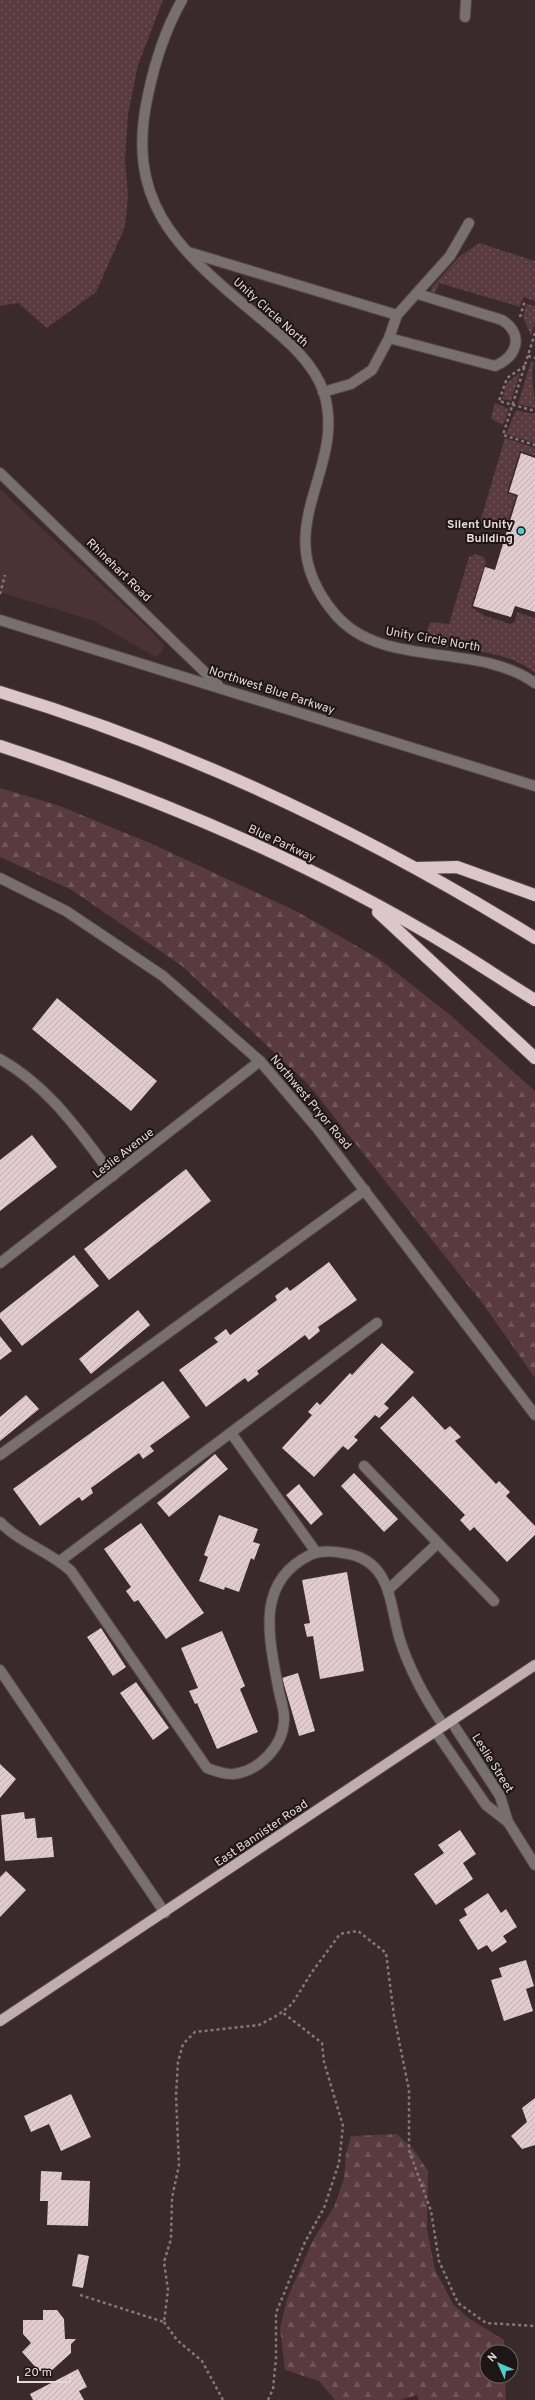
<svg xmlns="http://www.w3.org/2000/svg" width="535" height="2400" viewBox="0 0 535 2400" font-family="Overpass,sans-serif">
<style>
.built{fill:#4a3235}
.grass{fill:url(#grass-dots)}
.forest{fill:url(#forest-firs)}
.building{fill:url(#building-hatch)}
.lines{fill:none;stroke-linecap:round;stroke-linejoin:round}
.minor-casing{stroke:#564648;stroke-width:12}
.major-casing{stroke:#564648;stroke-width:12}
.highway-casing{stroke:#564648;stroke-width:14}
.path{stroke:#867779;stroke-width:2.5;stroke-dasharray:3 3;stroke-linecap:butt}
.minor{stroke:#786f70;stroke-width:10}
.major{stroke:#c0adaf;stroke-width:10}
.highway{stroke:#ddc6c9;stroke-width:12}
.poi-dot{fill:#54cdc6;stroke:#1d1516;stroke-width:1.5}
.labels{text-anchor:middle;stroke-width:4;stroke-linejoin:round;paint-order:stroke}
.street-label{font-size:12px;fill:#e4d9da;stroke:#1d1516}
.poi-label{font-size:12px;font-weight:bold;fill:#e4d9da;stroke:#1d1516;text-anchor:end}
</style>
<defs>
<pattern id="grass-dots" width="8" height="8" patternUnits="userSpaceOnUse"><rect width="8" height="8" fill="#593a3e"/><path d="M2 2h.1M6 6h.1" fill="none" stroke="#715659" stroke-width="1.8" stroke-linecap="round"/></pattern>
<pattern id="forest-firs" width="22" height="20" patternUnits="userSpaceOnUse"><rect width="22" height="20" fill="#593a3e"/><path d="M5 1l3.5 6h-7zM16 11l3.5 6h-7z" fill="#715659"/></pattern>
<pattern id="building-hatch" width="6" height="6" patternUnits="userSpaceOnUse"><rect width="6" height="6" fill="#e2cbce"/><path d="M-1 1l2-2M0 6l6-6M5 7l2-2" fill="none" stroke="#c2afb2"/></pattern>
</defs>
<rect width="100%" height="100%" fill="#3b2a2c"/>
<polygon class="built" points="0,489 153,633 164,646 161,653 155,657 94,621 0,592"/>
<g class="grass">
<polygon points="0,0 163,0 138,65 128,114 125,160 128,196 125,227 96,292 47,328 18,303 0,306"/>
<polygon points="479,243 535,261 535,301 523,297 520,307 439,283 434,295 430,294 432,287 460,256"/>
<polygon points="526,304 535,306 535,322 531,336 523,317"/>
<path d="M531,361L534,362C530,379 535,391 535,408L518,404Z"/>
<polygon points="520,373 511,401 502,399 507,383"/>
<polygon points="495,403 509,409 503,425 491,419"/>
<polygon points="516,410 535,414 535,443 506,434"/>
<polygon points="505,438 535,448 535,456 520,451 507,493 516,496 505,530 480,522"/>
<path d="M476,554L484,557L487,565L485,564L471,607L485,616L511,624L515,621L517,612L535,618V673C509,651 467,650 435,646C424,641 425,630 431,622L449,624L469,557Z"/>
</g>
<g class="forest">
<polygon points="0,788 57,805 150,843 298,912 379,959 449,1014 535,1091 535,1378 483,1304 308,1084 182,966 72,890 0,857"/>
<polygon points="397,2134 413,2149 428,2171 427,2229 435,2270 453,2304 467,2317 504,2340 504,2352 487,2352 487,2376 505,2376 506,2400 419,2400 417,2395 400,2400 335,2400 319,2381 285,2370 280,2328 287,2299 313,2240 334,2207 344,2179 346,2154 351,2136"/>
</g>
<g class="building">
<polygon points="521,453 535,458 535,612 515,606 511,617 473,606 485,567 495,570 518,495 509,492"/>
<polygon points="57,998 157,1081 131,1111 32,1029"/>
<polygon points="32,1135 57,1167 0,1211 0,1160"/>
<polygon points="186,1169 211,1201 109,1280 84,1249"/>
<polygon points="74,1255 99,1286 22,1346 0,1318 0,1313"/>
<polygon points="329,1262 357,1300 318,1327 320,1331 309,1340 305,1335 257,1371 259,1374 248,1382 245,1378 206,1407 179,1370 218,1342 214,1338 226,1329 230,1335 277,1300 275,1296 287,1287 290,1291"/>
<polygon points="138,1310 150,1325 91,1374 79,1359"/>
<polygon points="0,1336 12,1351 0,1360"/>
<polygon points="382,1343 414,1372 384,1404 389,1408 379,1418 375,1415 354,1437 358,1440 348,1450 343,1446 314,1477 282,1448 312,1415 308,1412 317,1402 320,1405 350,1373 352,1375"/>
<polygon points="163,1381 190,1417 150,1446 154,1451 143,1459 139,1453 91,1488 93,1493 82,1501 79,1497 40,1526 13,1489"/>
<polygon points="26,1395 39,1409 0,1441 0,1417"/>
<polygon points="413,1396 445,1430 450,1426 461,1437 455,1441 496,1484 499,1481 510,1492 506,1496 535,1526 535,1535 507,1562 474,1527 470,1531 460,1520 465,1515 380,1428"/>
<polygon points="215,1454 228,1469 169,1517 157,1503"/>
<polygon points="354,1473 398,1519 384,1532 341,1486"/>
<polygon points="299,1484 323,1514 311,1525 286,1495"/>
<polygon points="219,1515 258,1529 253,1542 260,1544 254,1560 251,1558 239,1592 225,1587 224,1590 199,1581 208,1557 204,1555"/>
<polygon points="141,1523 204,1613 166,1639 138,1600 134,1602 126,1591 131,1587 104,1549"/>
<polygon points="347,1572 364,1671 320,1679 313,1636 307,1637 304,1624 310,1623 302,1580"/>
<polygon points="101,1628 126,1667 113,1676 87,1637"/>
<polygon points="222,1631 245,1686 240,1689 258,1732 217,1749 197,1703 195,1704 189,1691 198,1688 181,1648"/>
<polygon points="298,1673 315,1731 299,1736 282,1678"/>
<polygon points="136,1682 169,1728 153,1740 120,1693"/>
<polygon points="0,1764 16,1779 0,1798"/>
<polygon points="24,1812 25,1819 35,1818 37,1838 52,1837 54,1857 5,1861 1,1815"/>
<polygon points="460,1830 476,1854 463,1863 473,1879 436,1905 414,1874 444,1853 438,1845"/>
<polygon points="6,1871 26,1890 0,1917 0,1877"/>
<polygon points="488,1893 501,1913 506,1909 517,1927 503,1936 507,1942 492,1952 487,1945 478,1950 459,1920 467,1915 464,1909"/>
<polygon points="526,1960 534,1986 526,1989 533,2011 504,2021 491,1980 502,1977 499,1968"/>
<polygon points="71,2094 91,2137 61,2151 49,2124 31,2132 24,2116"/>
<polygon points="535,2098 535,2145 522,2149 511,2136 527,2122 522,2108"/>
<polygon points="41,2171 62,2172 61,2180 90,2181 88,2226 47,2225 48,2201 40,2201"/>
<polygon points="78,2254 89,2256 83,2288 72,2286"/>
<polygon points="43,2310 57,2310 64,2319 65,2339 76,2339 71,2344 71,2353 51,2371 39,2371 22,2352 31,2343 23,2334 23,2320 43,2320"/>
<polygon points="78,2369 87,2387 79,2391 84,2400 33,2400 30,2394"/>
</g>
<g class="lines">
<g class="minor-casing">
<g id="minor">
<path d="M182,0C165,30 155,61 148,95C125,199 174,246 248,308C276,332 312,357 324,393C348,472 263,529 335,614C382,670 476,641 535,683"/>
<polyline points="465,17 466,0"/>
<polyline points="188,252 397,315"/>
<path d="M389,338L495,366C518,356 524,334 502,320L418,294"/>
<polyline points="323,392 351,384 372,370 389,338 397,315 450,256 469,223"/>
<polyline points="0,473 218,685"/>
<polyline points="0,620 535,786"/>
<polyline points="0,878 66,911 163,976 260,1061 317,1128 535,1415"/>
<path d="M0,1059C50,1087 80,1133 113,1176"/>
<polyline points="0,1263 260,1061"/>
<polyline points="231,1433 316,1552"/>
<polyline points="0,1455 365,1190"/>
<polyline points="364,1466 438,1543 389,1589"/>
<path d="M0,1522C20,1543 49,1551 71,1571L207,1768C215,1771 225,1775 234,1774C259,1771 283,1746 284,1721C285,1712 281,1701 279,1692C270,1641 253,1583 310,1555C320,1550 332,1551 343,1553C392,1559 389,1604 400,1640C410,1671 426,1700 444,1726"/>
<polyline points="438,1543 494,1601"/>
<polyline points="60,1561 377,1323"/>
<polyline points="0,1670 165,1913"/>
<polyline points="451,1721 500,1796 508,1822 535,1865"/>
<polyline points="436,1732 486,1805 508,1822"/>
</g>
</g>
<g class="major-casing">
<polyline id="major" points="0,2021 535,1665"/>
</g>
<g class="highway-casing">
<g id="highway">
<path d="M0,692C189,749 367,834 535,938"/>
<path d="M0,746C156,797 310,862 451,947C479,964 507,983 535,1000"/>
<polyline points="417,868 457,867 535,895"/>
<polyline points="378,912 535,1058"/>
</g>
</g>
<g class="path">
<polyline points="520,317 525,300"/>
<polyline points="535,333 503,435 535,445"/>
<polyline points="528,356 535,358"/>
<polyline points="525,366 507,378 499,401 535,411"/>
<polyline points="0,594 5,575"/>
<polyline points="80,2295 164,2322 168,2290 164,2262 171,2239 172,2198 179,2165 176,2095 178,2062 183,2044 195,2032 259,2025 278,2015 292,2004 312,1972 340,1934 358,1931 386,1953 394,2016 409,2090 409,2150 431,2211 439,2261 458,2303 486,2323 535,2326"/>
<polyline points="164,2322 177,2340 202,2361 223,2400"/>
<polyline points="268,2400 273,2389 276,2358 276,2313 305,2242 324,2208 339,2163 343,2126 324,2062 322,2043 282,2012"/>
</g>
<use href="#minor" class="minor"/>
<use href="#major" class="major"/>
<use href="#highway" class="highway"/>
</g>
<circle class="poi-dot" cx="521" cy="531" r="4"/>
<g class="labels">
<g class="street-label">
<text transform="translate(271 312) rotate(42)" y="4">Unity Circle North</text>
<text transform="translate(119 570) rotate(44)" y="4">Rhinehart Road</text>
<text transform="translate(433 639) rotate(10)" y="4">Unity Circle North</text>
<text transform="translate(272 690) rotate(18)" y="4">Northwest Blue Parkway</text>
<text transform="translate(282 843) rotate(25)" y="4">Blue Parkway</text>
<text transform="translate(311 1102) rotate(50)" y="4">Northwest Pryor Road</text>
<text transform="translate(123 1153) rotate(-38)" y="4">Leslie Avenue</text>
<text transform="translate(493 1763) rotate(58)" y="4">Leslie Street</text>
<text transform="translate(261 1833) rotate(-34)" y="4">East Bannister Road</text>
</g>
<g class="poi-label">
<text x="513" y="528">Silent Unity<tspan x="513" dy="14">Building</tspan></text>
</g>
</g>
<g transform="translate(499 2364) rotate(315)"><circle r="19" fill="#1d1516" stroke="#6d6364"/>
<path d="M0-3L7 15L0 10L-7 15Z" fill="#54cdc6"/>
<text y="-6" font-size="11" font-weight="bold" text-anchor="middle" fill="#e4d9da">N</text>
</g>
<path d="M18 2376v6h52v-6" fill="none" stroke="#e4d9da" stroke-width="2"/>
<text x="24" y="2376" font-size="12" fill="#e4d9da" stroke="#1d1516" stroke-width="3" paint-order="stroke">20 m</text>
</svg>
